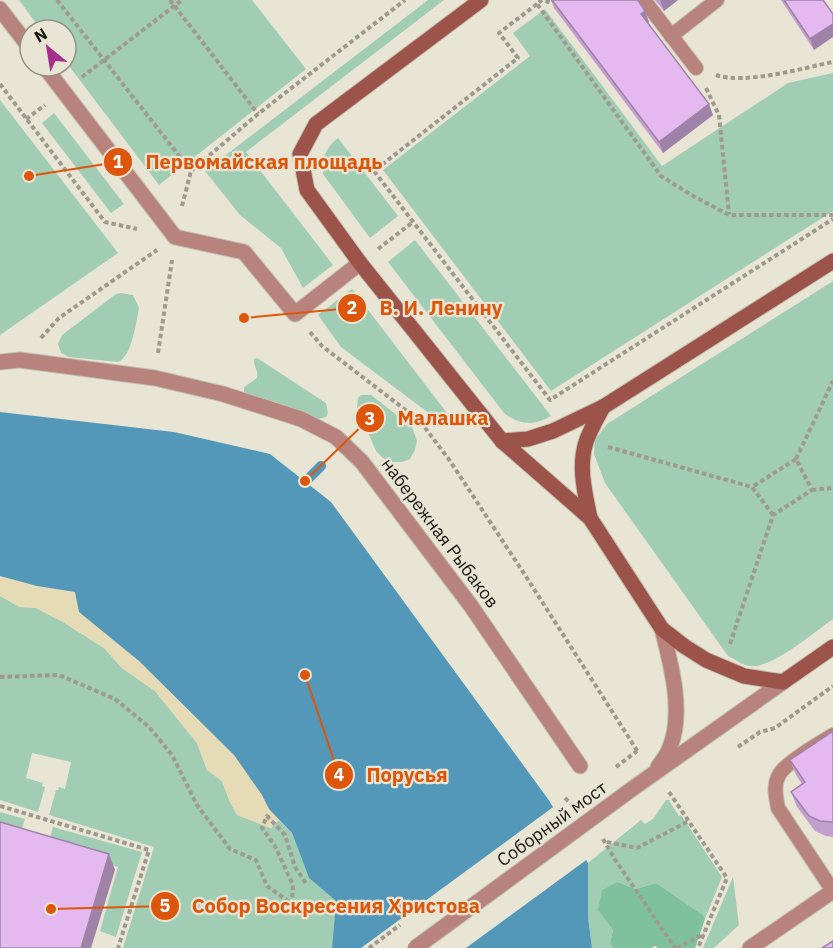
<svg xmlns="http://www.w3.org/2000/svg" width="833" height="948" viewBox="0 0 833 948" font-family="'IBM Plex Sans',sans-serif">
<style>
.green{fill:#a1cdb4}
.forest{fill:#7fc19d}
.sand{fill:#e5dbb6}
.water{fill:#5498b9}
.pier{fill:#e9e5d4}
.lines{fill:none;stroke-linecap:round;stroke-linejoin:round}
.stream{stroke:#5498b9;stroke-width:10}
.service-casing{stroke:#c3c0b1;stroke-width:16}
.pedestrian-casing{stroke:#c3c0b1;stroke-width:17}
.minor-casing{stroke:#c3c0b1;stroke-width:17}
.tertiary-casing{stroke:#c3c0b1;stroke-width:17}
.secondary-casing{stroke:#c3c0b1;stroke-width:17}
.path{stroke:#9e9b8e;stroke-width:4;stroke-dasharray:4.5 3;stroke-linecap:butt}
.service{stroke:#b7837c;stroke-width:14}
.pedestrian{stroke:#b7837c;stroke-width:15}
.minor{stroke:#b7837c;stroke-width:15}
.tertiary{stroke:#b7837c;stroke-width:15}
.secondary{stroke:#9c534a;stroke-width:15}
.tertiary-bridge-casing{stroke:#c3c0b1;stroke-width:17;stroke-linecap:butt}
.path-bridge{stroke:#9e9b8e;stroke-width:4;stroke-dasharray:4.5 3;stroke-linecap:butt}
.tertiary-bridge{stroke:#b7837c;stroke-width:15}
.wall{fill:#c39fce}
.shaded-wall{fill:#9f82a7}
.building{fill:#e3b9ef;stroke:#9f82a7;stroke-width:1.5}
.labels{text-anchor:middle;stroke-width:4.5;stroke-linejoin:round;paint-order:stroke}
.street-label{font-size:18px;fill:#171610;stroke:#e9e5d4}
.leader{fill:none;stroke:#de560c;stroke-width:2}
.callout-dot{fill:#de560c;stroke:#e9e5d4;stroke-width:2}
.mark-label{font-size:18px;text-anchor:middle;font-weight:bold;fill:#fff}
.callout-label{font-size:20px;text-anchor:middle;font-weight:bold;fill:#de560c;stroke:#e9e5d4;stroke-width:4.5;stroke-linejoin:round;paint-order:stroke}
</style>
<rect width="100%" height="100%" fill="#e9e5d4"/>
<g class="green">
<polygon points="19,0 252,0 306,69 159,185 66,62 66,30 41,30"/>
<polygon points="428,0 444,0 246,152 333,265 303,288 281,248 240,215 205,171"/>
<polygon points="545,9 662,166 788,83 833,73 833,211 551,391 383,170 530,56 513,33"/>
<polygon points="0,100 118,253 0,335"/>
<polygon points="54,113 124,204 111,213 42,123"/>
<path d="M338,138L398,216L370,238L323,174C321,159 326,147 338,138Z"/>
<path d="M415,240L551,416C535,426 519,425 504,413L388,262Z"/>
<path d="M833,281V619C814,632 772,669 750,666C743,666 735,659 728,656L605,483L594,454L595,440L607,424Z"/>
<polygon points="352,289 450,417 442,419 434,417 341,347 318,315"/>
<path d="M121,293L133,295L139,308C136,322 132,357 118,362L69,357L61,353L58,344L62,335L116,294Z"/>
<path d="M257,358L326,403L328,413L326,417L317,419L244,392V387L257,378C259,371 253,366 254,359Z"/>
<polygon points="361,395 371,395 412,427 417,441 415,450 410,459 402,462 393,462 383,458 376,451 357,407 358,398"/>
<polygon points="0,596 20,607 36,608 63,622 104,648 122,668 155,691 197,743 207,770 222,781 230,802 237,815 271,828 279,820 292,833 309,878 336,901 332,948 123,948 154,847 49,815 56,790 58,790 59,787 65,789 71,762 32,753 26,778 43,783 42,786 45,787 38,812 0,800"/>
<polygon points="666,800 671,800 669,801 679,816 681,815 722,877 705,919 703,915 656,883 636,889 617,882 602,890 599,910 613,930 610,943 613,948 592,948 588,917 588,863 641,820 645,824 653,819"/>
<polygon points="0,812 25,819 19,837 0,831"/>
<polygon points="53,827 142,852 116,937 100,931 118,867 48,845"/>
<polygon points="733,877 739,925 714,948 703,948"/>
</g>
<polygon class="forest" points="617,882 636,889 656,883 703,915 705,919 695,948 658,948 655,946 651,948 613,948 610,943 613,930 598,910 602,890"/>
<polygon class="sand" points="0,576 37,586 76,592 116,641 139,661 234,755 262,795 269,809 279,820 271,828 237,815 230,802 222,781 207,770 197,743 155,691 122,668 104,648 63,622 36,608 20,607 0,596"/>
<polygon class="water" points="0,412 174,432 270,454 331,502 548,799 588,863 588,917 592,948 332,948 336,901 309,878 292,833 269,809 262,795 234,755 139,661 79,612 75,592 37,586 0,576"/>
<polygon class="pier" points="556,805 589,858 466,948 361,948"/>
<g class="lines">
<polyline class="stream" points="296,491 321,466"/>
<g class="service-casing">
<g id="service">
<polyline points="644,0 696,68"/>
<polyline points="671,36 717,0"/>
<path d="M833,735C820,743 785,763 779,775C773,785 776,797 778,808L833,891"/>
</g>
</g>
<g class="pedestrian-casing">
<g id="pedestrian">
<polyline points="0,9 30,48"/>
<polyline points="44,66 175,237 244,252 295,314 360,263"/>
<polyline points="0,362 20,360 155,378 223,394 301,419 336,437 362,462 471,606 580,766"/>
</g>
</g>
<g class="minor-casing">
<polyline id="minor" points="750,948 833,891"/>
</g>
<g class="tertiary-casing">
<g id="tertiary">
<path d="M658,767C662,761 668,754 670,747C684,712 671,664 662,629"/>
<polyline points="632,789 783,682"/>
</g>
</g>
<g class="secondary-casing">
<g id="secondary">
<polyline points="481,0 316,124 300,154 307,190 360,263 502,441 590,518 662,629 684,646 706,660 744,676 783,682 833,647"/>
<polyline points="502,441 528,439 553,431 603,407 833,261"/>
<path d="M590,518C585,493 578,467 586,442C590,430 597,418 603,407"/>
</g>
</g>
<g class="path">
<polyline points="57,0 191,171"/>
<polyline points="170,0 258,114"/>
<polyline points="556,0 552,3 542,0 537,4 661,176 693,196 729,215 833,215"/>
<polyline points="537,4 499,33 518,58 374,171 550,400 833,219"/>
<path d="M716,75C745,85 803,68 833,62"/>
<polyline points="82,77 182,0"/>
<polyline points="0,84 105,222 137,229"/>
<polyline points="706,88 719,115 729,214"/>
<polyline points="26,119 45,105"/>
<polyline points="182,206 191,171 258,114 405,0"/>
<polyline points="378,249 413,222"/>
<polyline points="310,332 322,346 420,421 450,461 525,575 638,752"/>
<polyline points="41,338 59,318 157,250"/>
<polyline points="158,353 172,260"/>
<polyline points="608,447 752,487"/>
<polyline points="796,459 833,381"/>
<polyline points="812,490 833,488"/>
<polyline points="730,644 773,515 812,490 796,459 752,487 773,515"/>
<polyline points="0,677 59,675 115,699 149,727 172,755 197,805 230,849 256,860 267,886 292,904 293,885 275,846 262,828 267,816 285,835 295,867 307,885"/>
<polyline points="738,747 760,732 775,728 833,686"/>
<polyline points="616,767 637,751"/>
<polyline points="669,792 727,878 698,948"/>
<polyline points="565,798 572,805"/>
<polyline points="0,806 149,850 118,948"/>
<polyline points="603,839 616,861 675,948"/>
<polyline points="607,842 637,848 689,821"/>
<polyline points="677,948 704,934"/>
</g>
<use href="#service" class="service"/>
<use href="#pedestrian" class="pedestrian"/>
<use href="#minor" class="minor"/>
<use href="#tertiary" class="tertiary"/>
<use href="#secondary" class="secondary"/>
<g class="tertiary-bridge-casing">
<polyline id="tertiary-bridge" points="415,948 632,789"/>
</g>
<polyline class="path-bridge" points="369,948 400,925"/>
<use href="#tertiary-bridge" class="tertiary-bridge"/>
</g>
<g class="wall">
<polygon points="551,0 638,0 649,22 648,23 713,115 663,153 554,8"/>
<polygon points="655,0 678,0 664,11"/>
<polygon points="781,0 823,0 814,50"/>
<polygon points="833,731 833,837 826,836 815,831 797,807 791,792 802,784 796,775 790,760"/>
</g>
<g class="shaded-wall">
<polygon points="660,0 678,0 664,11"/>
<polygon points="645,11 649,22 645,25 641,14"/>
<polygon points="833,24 833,37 814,50 810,39"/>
<polygon points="709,104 713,115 663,153 659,142"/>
<polygon points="109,854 115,870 91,948 81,948"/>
</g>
<g class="building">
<polygon points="552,0 638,0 645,11 641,14 709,104 659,142"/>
<polygon points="784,0 823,0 833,14 833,24 810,39"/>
<polygon points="833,731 833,822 820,821 809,816 791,792 805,782 790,760"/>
<polygon points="0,822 109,854 81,948 0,948"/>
<polygon points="833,941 833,948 822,948"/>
</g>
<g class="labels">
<g class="street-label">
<text transform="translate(440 533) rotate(53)" y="6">набережная Рыбаков</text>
<text transform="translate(552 824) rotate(-36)" y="6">Соборный мост</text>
</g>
</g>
<path class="leader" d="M29 176L118 162M244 318L352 308M305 481L370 418M305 675L339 775M51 909L165 906"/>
<g class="callout-dot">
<circle cx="29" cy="176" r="6"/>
<circle cx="244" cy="318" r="6"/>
<circle cx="305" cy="481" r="6"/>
<circle cx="305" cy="675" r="6"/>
<circle cx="51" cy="909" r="6"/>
<circle cx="118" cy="162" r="15"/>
<circle cx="352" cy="308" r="15"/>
<circle cx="370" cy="418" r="15"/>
<circle cx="339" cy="775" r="15"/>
<circle cx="165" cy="906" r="15"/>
</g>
<g class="mark-label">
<text x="118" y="168">1</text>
<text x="352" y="314">2</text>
<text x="370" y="425">3</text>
<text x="339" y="781">4</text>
<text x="165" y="912">5</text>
</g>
<g class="callout-label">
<text x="264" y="169">Первомайская площадь</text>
<text x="441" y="315">В. И. Ленину</text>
<text x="443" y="425">Малашка</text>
<text x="407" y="782">Порусья</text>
<text x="336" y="913">Собор Воскресения Христова</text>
</g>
<g transform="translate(48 48) rotate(330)"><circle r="28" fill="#e9e5d4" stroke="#959286" stroke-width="1.5"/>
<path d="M0-4.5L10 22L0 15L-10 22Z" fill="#a5308a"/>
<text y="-9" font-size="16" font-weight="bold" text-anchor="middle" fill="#171610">N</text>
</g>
</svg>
